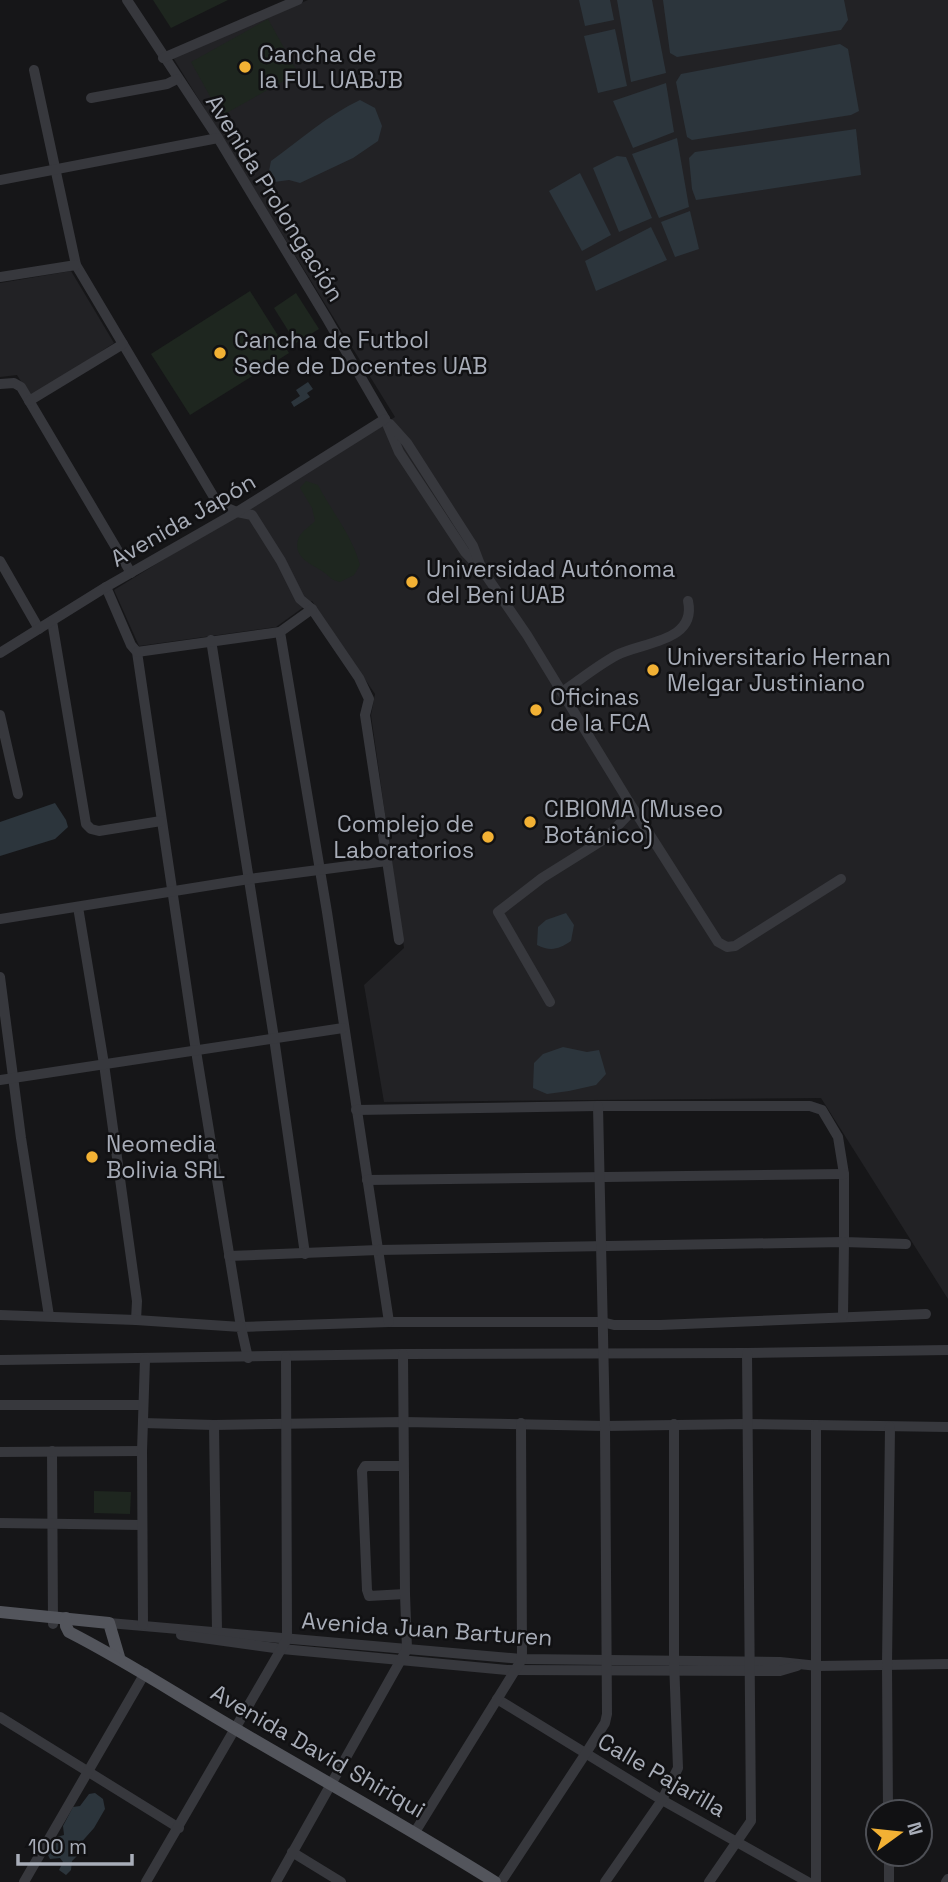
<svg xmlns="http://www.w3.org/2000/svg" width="948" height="1882" viewBox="0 0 948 1882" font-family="'Space Grotesk',sans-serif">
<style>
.built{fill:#222225}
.green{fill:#1e261f}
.water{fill:#2c353c}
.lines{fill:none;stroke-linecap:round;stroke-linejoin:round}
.minor{stroke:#37383d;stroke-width:10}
.major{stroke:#53555c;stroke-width:12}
.poi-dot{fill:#f2b134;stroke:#111113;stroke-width:2.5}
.labels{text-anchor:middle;stroke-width:5;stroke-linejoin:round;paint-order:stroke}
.poi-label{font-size:23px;fill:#a8adb8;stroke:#111113;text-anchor:start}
.street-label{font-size:23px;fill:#a8adb8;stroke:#111113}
</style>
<rect width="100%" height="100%" fill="#161618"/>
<g class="built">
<polygon points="308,0 948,0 948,1299 821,1098 384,1102 364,985 404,948 371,715 375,694 312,601 276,627 139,646 114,590 395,417 172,56"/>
<polygon points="71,271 114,343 31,397 17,375 0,377 0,283"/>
</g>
<g class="green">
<polygon points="153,0 228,0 171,28"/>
<polygon points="268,19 298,73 221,116 191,62"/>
<polygon points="250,291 289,353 190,415 151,354"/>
<polygon points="296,293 319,329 296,343 274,308"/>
<path d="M306,481L318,485C333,514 351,533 360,565L354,575L340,582C332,580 332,579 326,574C317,565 290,560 299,537C302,531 310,526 315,521L312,508L300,488Z"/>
<polygon points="94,1491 131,1492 130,1514 94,1513"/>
</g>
<g class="water">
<polygon points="579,0 610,0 614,20 585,26"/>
<polygon points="617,0 652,0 666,73 631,82"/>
<polygon points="663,0 844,0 848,20 841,30 677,57 670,53"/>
<polygon points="615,29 627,86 598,93 584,36"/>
<polygon points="840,44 848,49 859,111 851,115 692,140 687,137 676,82 681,74"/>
<polygon points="666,83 674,132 633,148 613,101"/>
<path d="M360,100L375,108L382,126L378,141L353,158L300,183L289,180L274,182L269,171L271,161C300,140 328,115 360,100Z"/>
<polygon points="856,129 861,175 696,200 692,189 689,158 695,152"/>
<polygon points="677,138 689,207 659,218 632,154"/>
<polygon points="617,156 626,157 652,218 619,232 593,168"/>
<polygon points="580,173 611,235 582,251 549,191"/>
<polygon points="690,211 699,249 675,257 661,222"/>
<polygon points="651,227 667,260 596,291 585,261"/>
<polygon points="308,382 313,389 307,393 310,397 294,407 291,402 300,396 296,390"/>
<polygon points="55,803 66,820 68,827 55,839 0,856 0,822"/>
<path d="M566,913L574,925L571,941C559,949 551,952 537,945L538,927L546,920Z"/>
<polygon points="563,1047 587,1052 599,1050 606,1074 596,1085 569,1091 547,1094 533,1088 534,1063 543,1054"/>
<polygon points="95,1793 103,1799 105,1809 94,1828 78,1846 79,1854 72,1861 71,1870 66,1875 59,1870 63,1862 60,1858 50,1859 48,1855 57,1837 64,1835 63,1826 73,1807 80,1806 89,1794"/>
</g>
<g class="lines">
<g class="minor">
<polyline points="127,0 218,138 326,317 385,419 399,452 465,552 483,571 527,635 629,802 627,816 606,838 542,878 498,912 550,1002"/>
<polyline points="163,58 298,0"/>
<polyline points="34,70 76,265 218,504 237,512 252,515 281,561 300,599 312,609 359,678 369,699 365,715 399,940"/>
<polyline points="91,98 167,84 177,79"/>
<polyline points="0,180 218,138"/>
<polyline points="0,277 76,265"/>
<polyline points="0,384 14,383 21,387 131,573"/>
<polyline points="29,401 123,344"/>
<polyline points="390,424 407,443 473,546 481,567"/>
<polyline points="0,561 39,629"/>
<polyline points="106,587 131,645 137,652 196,1051 241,1327 389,1322 602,1322 614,1325 660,1325 926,1314"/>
<polyline points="312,609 280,632 327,912 389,1322"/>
<polyline points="52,621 86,824 91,829 99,831 161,821"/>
<polyline points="211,640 274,1038 305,1254"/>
<polyline points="137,652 280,632"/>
<polyline points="0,653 106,587 237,512 385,419"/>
<path d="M562,692C580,680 598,665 617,655C642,642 697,642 688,601"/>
<polyline points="0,715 18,794"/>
<polyline points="629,802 718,942 727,947 735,946 841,879"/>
<polyline points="78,907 104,1064 137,1301 136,1320"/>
<polyline points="0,919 249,879 387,861"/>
<polyline points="0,977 21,1138 49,1316"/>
<polyline points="0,1080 343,1028"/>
<polyline points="356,1110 598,1106 810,1106 822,1110 838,1137 844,1174 844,1242 906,1244"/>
<polyline points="367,1180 844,1174"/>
<polyline points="229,1256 378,1250 844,1242 843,1316"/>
<polyline points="0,1315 136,1320 241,1327 248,1358"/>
<polyline points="0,1360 403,1354 747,1353 948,1350"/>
<polyline points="0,1405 143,1405"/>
<polyline points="143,1423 214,1425 404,1422 605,1426 746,1424 948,1427"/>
<polyline points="214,1425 217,1632"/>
<polyline points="52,1451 53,1624"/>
<polyline points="0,1452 142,1451"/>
<polyline points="403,1466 365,1466 362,1471 367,1590 369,1596 405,1594"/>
<polyline points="0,1523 142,1525"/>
<polyline points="109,1623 522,1659 780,1662 818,1666 948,1664"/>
<polyline points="143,1625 142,1451 145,1359"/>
<polyline points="181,1635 282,1649 507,1670 780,1671 797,1666"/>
<polyline points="497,1699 662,1800 808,1882"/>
<polyline points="0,1717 179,1828"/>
<polyline points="888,1812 887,1665 890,1427"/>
<polyline points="415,1832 522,1659 521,1423"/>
<polyline points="292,1852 341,1882"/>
<polyline points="24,1882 145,1673"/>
<polyline points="146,1882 287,1639 286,1357"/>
<polyline points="276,1882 407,1649 405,1594 403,1354"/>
<polyline points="501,1882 586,1753 605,1723 607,1714 605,1426 598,1106"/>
<polyline points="605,1882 662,1800 678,1768 674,1661 674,1424"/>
<polyline points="709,1882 751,1821 747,1353"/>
<polyline points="816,1882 816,1425"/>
<polyline points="889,1882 889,1854"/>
<polyline points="946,1882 948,1879"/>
</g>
<g class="major">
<polyline points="0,1612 109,1623 119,1657"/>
<path d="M66,1618V1626L69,1632C128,1662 182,1698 239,1731C324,1781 411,1829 495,1882"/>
</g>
</g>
<g class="poi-dot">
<circle cx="245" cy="67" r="7"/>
<circle cx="220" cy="353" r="7"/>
<circle cx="412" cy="582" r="7"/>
<circle cx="653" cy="670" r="7"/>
<circle cx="536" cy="710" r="7"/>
<circle cx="530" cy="822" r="7"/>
<circle cx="488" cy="837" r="7"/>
<circle cx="92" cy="1157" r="7"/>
</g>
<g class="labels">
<g class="poi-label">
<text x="259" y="62">Cancha de<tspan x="259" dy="26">la FUL UABJB</tspan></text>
<text x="234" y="348">Cancha de Futbol<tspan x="234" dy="26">Sede de Docentes UAB</tspan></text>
<text x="426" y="577">Universidad Autónoma<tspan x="426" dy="26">del Beni UAB</tspan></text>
<text x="667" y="665">Universitario Hernan<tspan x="667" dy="26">Melgar Justiniano</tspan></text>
<text x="550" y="705">Oficinas<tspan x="550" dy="26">de la FCA</tspan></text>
<text x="544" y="817">CIBIOMA (Museo<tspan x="544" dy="26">Botánico)</tspan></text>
<text x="474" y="832" text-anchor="end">Complejo de<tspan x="474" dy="26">Laboratorios</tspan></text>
<text x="106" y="1152">Neomedia<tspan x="106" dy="26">Bolivia SRL</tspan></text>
</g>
<g class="street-label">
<text transform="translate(275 198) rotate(58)" y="8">Avenida Prolongación</text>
<text transform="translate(183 520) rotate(-30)" y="8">Avenida Japón</text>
<text transform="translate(427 1629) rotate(4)" y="8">Avenida Juan Barturen</text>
<text transform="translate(318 1751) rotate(30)" y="8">Avenida David Shiriqui</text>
<text transform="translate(662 1775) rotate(30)" y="8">Calle Pajarilla</text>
</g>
</g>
<g transform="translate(899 1833) rotate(75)"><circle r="33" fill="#111113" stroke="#4d4f55" stroke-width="2"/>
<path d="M0-5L12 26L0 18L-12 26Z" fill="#f2b134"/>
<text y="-10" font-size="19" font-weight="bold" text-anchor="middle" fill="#a8adb8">N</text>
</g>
<path d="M18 1854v10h114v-10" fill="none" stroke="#a8adb8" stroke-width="3.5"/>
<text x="28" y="1854" font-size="21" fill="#a8adb8" stroke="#111113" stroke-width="5" paint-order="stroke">100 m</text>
</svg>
